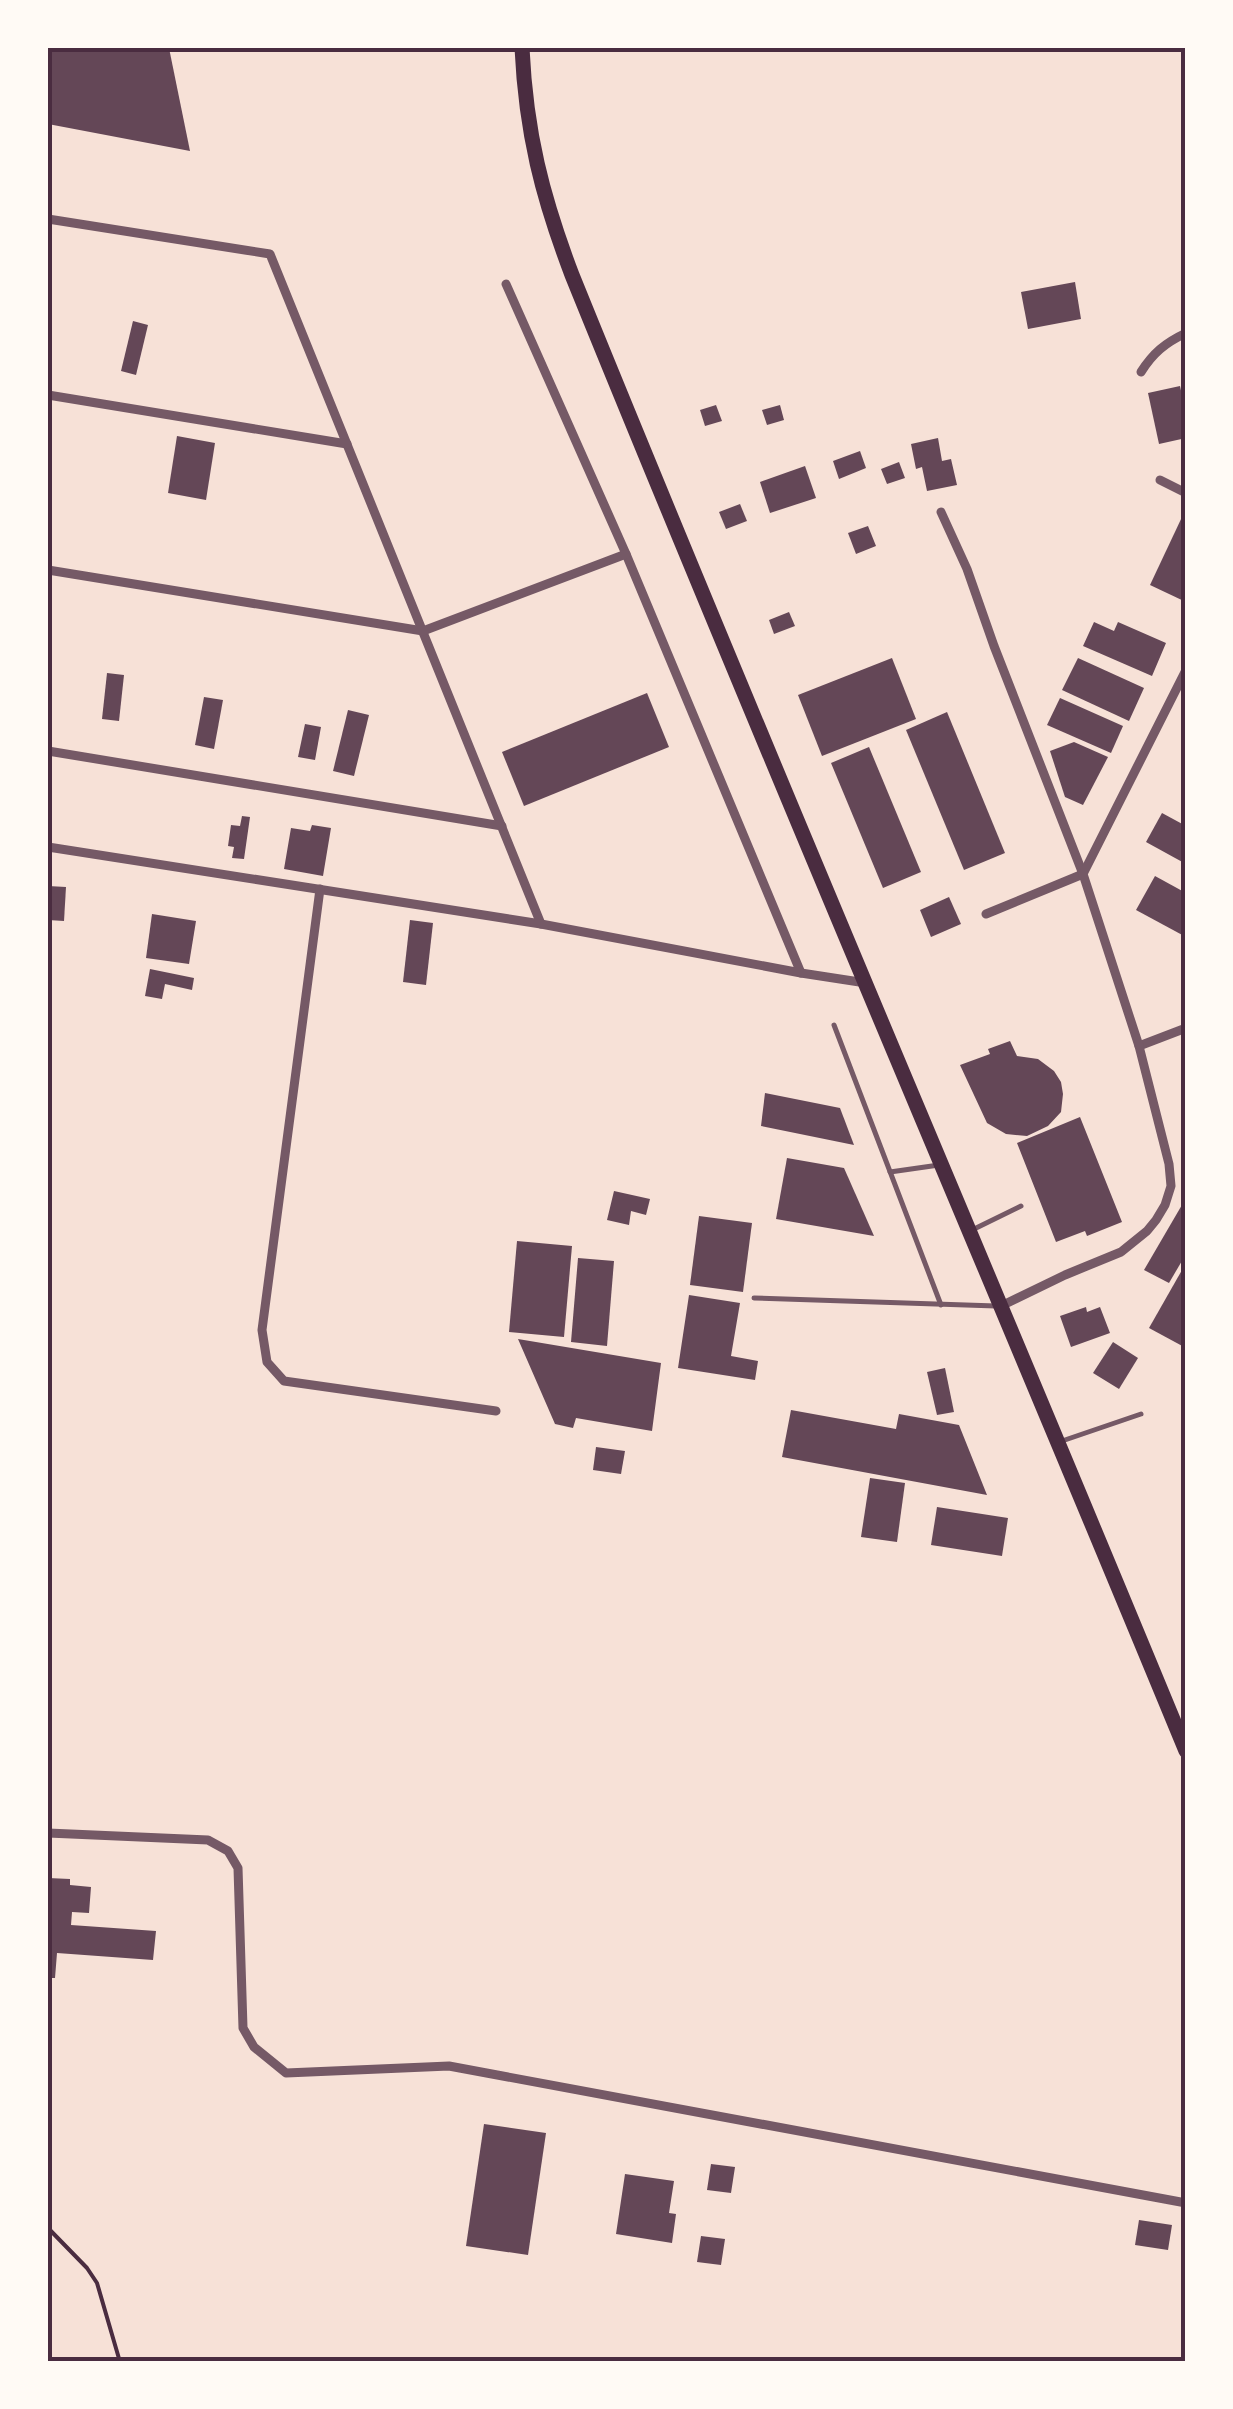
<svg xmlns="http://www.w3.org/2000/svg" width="1233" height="2409" viewBox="0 0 1233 2409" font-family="'Roboto Condensed',sans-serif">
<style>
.building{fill:#644757}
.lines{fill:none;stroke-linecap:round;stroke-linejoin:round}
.path{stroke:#4a2c40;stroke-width:4}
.service{stroke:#755966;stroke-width:5}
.minor{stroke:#755966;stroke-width:9}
.primary{stroke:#4a2c40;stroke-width:15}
.neatline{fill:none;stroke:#4a2c40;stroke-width:4}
</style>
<rect width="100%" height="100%" fill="#f7e1d7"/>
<g class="building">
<polygon points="48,48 169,48 190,151 48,124"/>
<polygon points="1075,282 1081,319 1028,329 1021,292"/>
<polygon points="133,321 148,325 136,375 121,371"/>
<polygon points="1180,386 1186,413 1186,438 1159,444 1148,393"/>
<polygon points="716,405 722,421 705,426 700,410"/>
<polygon points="780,405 784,420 767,425 762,410"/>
<polygon points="177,436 215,443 206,500 168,493"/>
<polygon points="938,438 942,461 951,459 957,485 927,491 922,467 916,469 911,444"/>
<polygon points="860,451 866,468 839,479 833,461"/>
<polygon points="899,462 905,478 887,484 881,469"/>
<polygon points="805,466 816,498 770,513 760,482"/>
<polygon points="740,504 747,521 726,529 719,512"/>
<polygon points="1182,517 1186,519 1186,602 1150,585"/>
<polygon points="868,526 876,546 856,554 848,533"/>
<polygon points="789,612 795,626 774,634 769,620"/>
<polygon points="1094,622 1114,631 1118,622 1166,643 1152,676 1083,646"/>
<polygon points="892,658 916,719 822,756 798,695"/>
<polygon points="1078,658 1144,688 1129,721 1062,690"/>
<polygon points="107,673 124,675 119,721 102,719"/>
<polygon points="647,693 669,747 524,806 502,752"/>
<polygon points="204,697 223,700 214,749 195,745"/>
<polygon points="1060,698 1123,726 1111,753 1047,725"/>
<polygon points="348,710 369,715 354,776 333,771"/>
<polygon points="947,712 1005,853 964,870 906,730"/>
<polygon points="305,724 321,727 315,760 298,757"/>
<polygon points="1074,742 1108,757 1083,805 1065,797 1050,751"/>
<polygon points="869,747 921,872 883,888 831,763"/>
<polygon points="1162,813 1186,826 1186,864 1146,842"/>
<polygon points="242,816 250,817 244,859 232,858 234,847 228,846 231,825 240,826"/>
<polygon points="312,825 331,828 323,876 284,869 291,828 310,831"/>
<polygon points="1155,876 1186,893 1186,937 1136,910"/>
<polygon points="48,886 66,887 64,921 48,920"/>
<polygon points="949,897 961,924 931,937 920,910"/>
<polygon points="152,914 196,921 189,964 146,958"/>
<polygon points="410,920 433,923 426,985 403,982"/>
<polygon points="150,969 194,978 192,990 165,984 162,999 145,996"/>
<polygon points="1010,1041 1017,1056 1038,1059 1054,1071 1061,1082 1063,1094 1061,1112 1048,1126 1027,1136 1006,1134 987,1123 960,1065 990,1054 988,1049"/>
<polygon points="765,1093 840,1108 854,1145 761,1126"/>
<polygon points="1080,1117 1122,1222 1087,1236 1085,1231 1056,1242 1017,1143"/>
<polygon points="787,1158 844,1168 874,1236 776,1219"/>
<polygon points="614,1191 650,1199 646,1215 631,1211 629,1225 607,1220"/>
<polygon points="1186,1198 1186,1254 1169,1283 1144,1270"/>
<polygon points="699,1216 752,1223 743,1292 690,1285"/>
<polygon points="517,1241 572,1246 564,1337 509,1332"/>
<polygon points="578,1258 614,1261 607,1346 571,1342"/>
<polygon points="1186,1263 1186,1348 1149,1328"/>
<polygon points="689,1295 740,1303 731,1356 758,1361 755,1380 678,1368"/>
<polygon points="1086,1307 1087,1312 1100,1307 1110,1333 1071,1347 1060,1316"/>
<polygon points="518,1339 661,1363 652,1431 576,1418 573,1428 555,1424"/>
<polygon points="1113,1342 1138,1358 1119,1389 1093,1373"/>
<polygon points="945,1368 954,1412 937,1415 927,1372"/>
<polygon points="791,1410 896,1429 899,1414 959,1425 987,1495 782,1457"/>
<polygon points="596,1447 625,1451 621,1474 593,1470"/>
<polygon points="870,1478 905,1483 897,1542 861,1537"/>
<polygon points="937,1507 1008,1518 1002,1556 931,1545"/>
<polygon points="48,1878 70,1879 70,1885 91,1887 89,1913 72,1912 71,1925 156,1931 153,1960 57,1953 55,1978 48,1978"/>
<polygon points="484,2124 546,2133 528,2255 466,2246"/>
<polygon points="711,2164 735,2167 731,2193 707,2190"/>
<polygon points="625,2174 674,2181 669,2213 676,2214 672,2243 616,2234"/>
<polygon points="1139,2220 1172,2225 1168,2250 1135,2245"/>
<polygon points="701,2236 725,2239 721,2265 697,2262"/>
</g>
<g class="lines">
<polyline class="path" points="48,2228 87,2268 97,2283 120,2362"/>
<g class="service">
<polyline points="834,1025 941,1305"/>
<polyline points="890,1172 939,1165"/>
<polyline points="970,1231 1021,1206"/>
<polyline points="754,1298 996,1306"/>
<polyline points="1059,1442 1141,1414"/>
</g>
<g class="minor">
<polyline points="48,219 270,254 541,924"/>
<polyline points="506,284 626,554 801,973"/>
<path d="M1141,372C1153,353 1165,343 1186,333"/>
<polyline points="48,395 347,444"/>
<polyline points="1160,480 1186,493"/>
<polyline points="941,512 967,569 994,646 1083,874 986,914"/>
<polyline points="48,570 423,631 626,554"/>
<polyline points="48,751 502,826"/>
<polyline points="48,847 541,924 801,973 866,983"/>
<polyline points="320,889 262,1330 267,1362 284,1381 496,1411"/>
<polyline points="1139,1046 1186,1028"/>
<polyline points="1001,1306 1065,1275 1121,1252 1147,1231 1156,1220 1165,1205 1171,1186 1169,1164 1139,1046 1083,874 1186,670"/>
<polyline points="48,1833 208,1840 228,1851 238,1868 243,2028 254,2047 286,2073 449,2066 1186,2203"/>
</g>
<path class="primary" d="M522,48C526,133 542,196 572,275C772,769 983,1258 1186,1751"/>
</g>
<rect width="1233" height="2409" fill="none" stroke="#fffaf5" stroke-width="100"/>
<rect x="50" y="50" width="1133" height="2309" class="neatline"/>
</svg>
